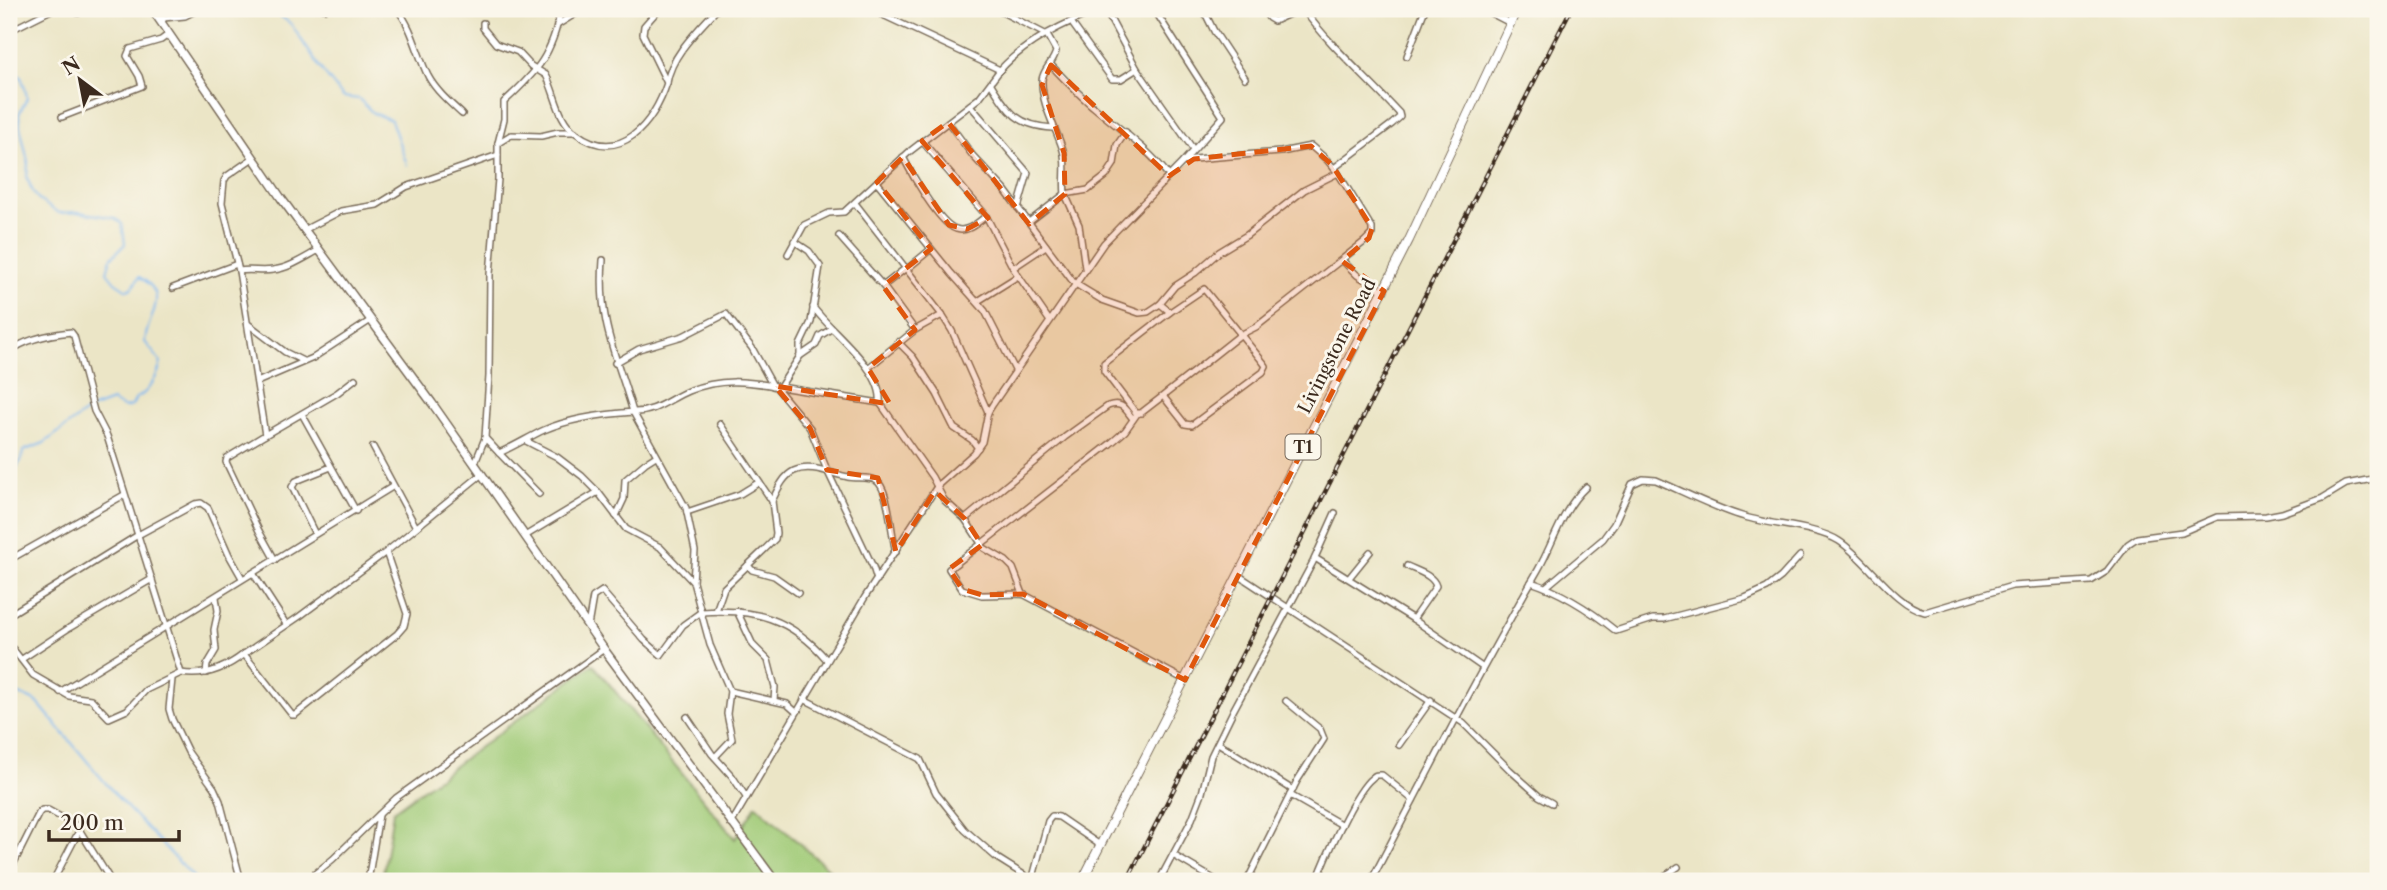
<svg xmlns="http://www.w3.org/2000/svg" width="2387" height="890" viewBox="0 0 2387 890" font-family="'Libre Caslon Text',serif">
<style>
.green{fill:#a1cb78;stroke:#6e7a4b;stroke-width:2}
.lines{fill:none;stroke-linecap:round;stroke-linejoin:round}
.stream{stroke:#80b8f0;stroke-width:2}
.minor-casing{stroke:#796b59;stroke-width:8}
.major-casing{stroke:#796b59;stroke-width:10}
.highway-casing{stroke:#796b59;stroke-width:10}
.minor{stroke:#fff;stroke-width:5}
.major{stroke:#fff;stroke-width:7}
.highway{stroke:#fff;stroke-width:8}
.rail-casing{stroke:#3b2a1e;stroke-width:4.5}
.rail{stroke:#fbf7ec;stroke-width:2;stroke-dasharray:5;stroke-linecap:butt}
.marked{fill:#df570d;fill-opacity:0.2;stroke:#df570d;stroke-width:5;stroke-dasharray:14 9;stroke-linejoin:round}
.labels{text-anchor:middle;stroke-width:6;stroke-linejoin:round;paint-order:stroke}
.shield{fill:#fbf7ec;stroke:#75685c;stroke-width:2}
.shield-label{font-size:16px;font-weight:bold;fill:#3b2a1e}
.street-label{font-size:18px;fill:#3b2a1e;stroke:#fbf7ec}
</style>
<rect width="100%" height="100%" fill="#fbf7ec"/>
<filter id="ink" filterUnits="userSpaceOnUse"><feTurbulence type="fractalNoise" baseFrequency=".0143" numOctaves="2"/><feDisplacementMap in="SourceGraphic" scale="14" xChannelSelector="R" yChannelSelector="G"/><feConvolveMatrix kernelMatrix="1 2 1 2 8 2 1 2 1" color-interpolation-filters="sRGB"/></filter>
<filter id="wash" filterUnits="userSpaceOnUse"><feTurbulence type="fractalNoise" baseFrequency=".00686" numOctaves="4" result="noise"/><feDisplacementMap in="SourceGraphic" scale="28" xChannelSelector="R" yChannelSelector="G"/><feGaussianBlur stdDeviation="1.57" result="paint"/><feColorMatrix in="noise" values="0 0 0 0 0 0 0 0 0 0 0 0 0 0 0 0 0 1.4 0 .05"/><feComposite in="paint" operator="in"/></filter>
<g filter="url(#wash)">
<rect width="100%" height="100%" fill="#ebe5c6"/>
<polygon class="green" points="593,664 735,839 756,805 842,881 382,881 393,811"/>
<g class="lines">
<g class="stream">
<polyline points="271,9 291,24 320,68 343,97 359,99 373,113 391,120 407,165"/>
<path d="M9,72H15L21,77L25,88L27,98L19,114L20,126L28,162L27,178L33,192L40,201L59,213L79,212L115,218L122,224L125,244L111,258L107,272L115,282L127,290L132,288L139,277C173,295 146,317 145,342L161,362C159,374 148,394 136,398L132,406L124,408L112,401L90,409L44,443L23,451L22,459L9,479"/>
<polyline points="9,689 37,702 120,800 197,881"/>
</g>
</g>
</g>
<g filter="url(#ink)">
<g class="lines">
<g class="minor-casing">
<g id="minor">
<polyline points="74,9 78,13 85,9"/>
<polyline points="161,9 163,20"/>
<polyline points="324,9 325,9"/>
<path d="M397,9C413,28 417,54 428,76C436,91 450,103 462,114"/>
<path d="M996,9L1047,35L1056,51C1054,62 1043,69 1042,80C1041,104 1056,128 1063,150C1067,164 1063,180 1065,194L1088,190L1106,176L1114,164L1117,145L1126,132"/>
<polyline points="1105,9 1137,69 1193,149"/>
<polyline points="1154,9 1223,117 1183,162"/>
<polyline points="1203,9 1214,31 1245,78"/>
<polyline points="1263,9 1269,18 1274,21 1300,9"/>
<path d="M1303,9C1331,47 1367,78 1399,113L1400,117L1392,124L1334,168"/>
<polyline points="1483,9 1510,23"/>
<polyline points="163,18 185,16 199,9"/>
<polyline points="1071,22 1112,79 1121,79 1137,69"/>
<path d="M483,23V28L496,44L518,52L531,66L546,75C556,94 557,119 576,133C620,166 654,123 667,83L643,34L644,26L659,9"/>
<polyline points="557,25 583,9"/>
<polyline points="9,31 53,9"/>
<polyline points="1407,56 1425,9"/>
<path d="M1051,65C1065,80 1079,95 1095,108C1121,130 1148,149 1169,176"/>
<path d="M1000,70C1026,41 1066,22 1102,9"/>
<path d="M667,83C671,55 698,30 717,9"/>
<path d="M991,84C1009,113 1018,126 1053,128"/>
<polyline points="970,105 1028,173 1018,208"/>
<polyline points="62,117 142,86 139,76 127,56 130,49 161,40 169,34"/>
<polyline points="948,122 973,156 1004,189 1074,283 1102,300 1139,313 1148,312 1160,304 1170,312"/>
<polyline points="922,141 985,214 1013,268 1049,320"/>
<polyline points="498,143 511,135 541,136 558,132 575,132"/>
<path d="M903,157C911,173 939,224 956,229C967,233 977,223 986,216"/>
<polyline points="253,158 227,176 224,181 222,203 239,271 265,435 337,393 355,379"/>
<polyline points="877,182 951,273 985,311 1015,370"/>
<polyline points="855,203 942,315"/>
<polyline points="1029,222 1065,194 1079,225 1085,268"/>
<polyline points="304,230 341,211 377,205 406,187 498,155"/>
<polyline points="839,236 883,286 915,330 868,368"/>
<polyline points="794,241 809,251 820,266 811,322 800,345 800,356 780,387 880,403 932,477 944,500 965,519 984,548 1006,561 1013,568 1023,594"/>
<polyline points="788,254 804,225 829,213 844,212 909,152 979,98 1000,70 870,9"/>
<polyline points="1342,260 1357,275 1384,291"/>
<polyline points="1013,268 1046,246"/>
<polyline points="907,269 931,249"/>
<path d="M239,271C251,269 261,272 273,270C290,268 304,258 319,250"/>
<polyline points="883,286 906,268"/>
<polyline points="173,288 237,264"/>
<polyline points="978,301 1018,276"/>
<polyline points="1160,304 1175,286 1195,273 1219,252 1247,235 1304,190 1338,173 1372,228 1372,234 1364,242 1256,327 1240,335 1163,396 1185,424 1192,425 1263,372 1266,366 1263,362 1204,289 1170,312 1104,363 1104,371 1136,413 1141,413 1163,396"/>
<path d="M813,307C831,332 884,370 880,403"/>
<polyline points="248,324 285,352 303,361"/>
<polyline points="915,330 942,315 952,331 988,412"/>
<polyline points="898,342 913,357 937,394 954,428 972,440 978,448"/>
<path d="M9,352C25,339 51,334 71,332L74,336L94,411L107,436L181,673L146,690L127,710L109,718L91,699L69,696L33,675L9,644"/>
<polyline points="800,356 816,345 820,336 831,329"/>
<polyline points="615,363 639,349 683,336 726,314 752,348 773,386"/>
<polyline points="257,382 313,358 371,320"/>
<polyline points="775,386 810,428 827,470 873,567 877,580"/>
<polyline points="302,414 356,511"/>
<polyline points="1137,414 1125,431 1110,444 949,569 962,589 982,595 1023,594 1185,680"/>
<polyline points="265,435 227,458 226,462 259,531 275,560"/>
<polyline points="9,437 10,439"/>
<path d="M485,438L499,453C515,446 529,437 544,430C571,418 604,414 633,412C616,353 598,325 603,260"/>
<path d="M526,441L557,457L582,476L598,492L626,529L660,547L693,582L695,551L686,508L633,412C655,413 669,399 688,391C720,378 747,381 780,387"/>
<polyline points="373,447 416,527"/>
<polyline points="499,453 539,494"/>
<path d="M475,463L485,438L489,376L490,274L498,179V143L504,119V102C538,71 552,55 561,9"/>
<path d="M772,501C777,491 783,476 794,471C811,463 831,474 848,477C856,479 873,475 879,483C890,497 891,534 896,552"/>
<polyline points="687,512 740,494 758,483"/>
<polyline points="616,516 624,499 625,480 645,463 656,456"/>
<path d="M965,519L1065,437L1108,406C1122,401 1125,409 1133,419"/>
<polyline points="315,534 292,487 296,481 331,467"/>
<polyline points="525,536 598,492"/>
<polyline points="386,552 407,614 404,626 397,634 295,715 292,715 244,654 300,616 386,552 482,474"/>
<polyline points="1315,558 1413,619 1482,667"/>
<polyline points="9,560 124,495"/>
<polyline points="748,565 752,570 774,576 798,593"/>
<path d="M1407,566C1417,571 1433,575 1436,586L1413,619"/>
<polyline points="253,573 286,624"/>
<polyline points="1238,575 1463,723 1510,770 1539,796 1552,803"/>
<polyline points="1349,578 1370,552"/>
<path d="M693,582L701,612C754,608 791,618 827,660"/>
<path d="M1531,582C1562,592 1591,611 1616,631L1653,619H1664L1745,598L1767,588L1781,577L1800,556"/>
<path d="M1547,586L1603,539L1614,524L1632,484L1643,479L1656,480C1684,492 1716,509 1745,517C1771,525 1818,527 1839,541C1867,559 1894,605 1925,612L2012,586L2091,581L2107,571L2128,544L2137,538L2182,532L2217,517L2266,516L2282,513L2323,498L2346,484L2378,478"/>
<polyline points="716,611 724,588 765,549 775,539 776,533 772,501 720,424"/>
<polyline points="737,611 753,645 768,660 775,687 774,700"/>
<polyline points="9,615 138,535 195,504 201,503 208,508 229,555 242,578"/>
<polyline points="588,626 593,597 602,591 644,640 661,655 683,625 701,612 710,645 730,691 787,704 796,712"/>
<polyline points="22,659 69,628 152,579"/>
<path d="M181,673C205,677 225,669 244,654"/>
<polyline points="206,673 207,665 216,650 214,630 218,611 216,597"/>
<polyline points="172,679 169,709 172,719 188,752 214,788 220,801 241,881"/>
<polyline points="60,692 392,487"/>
<polyline points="804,699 920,759 936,793 965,830 997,858 1032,880"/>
<polyline points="687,717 712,754 732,776 746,797"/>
<polyline points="1218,743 1293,790"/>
<polyline points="1399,745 1431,700"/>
<polyline points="715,757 732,739 727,714 730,691"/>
<polyline points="1290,795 1342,825"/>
<polyline points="731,824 865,597 938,485 974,453 982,442 988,412 993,404 1104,243 1183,162 1194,159 1281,152 1311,146 1327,160 1338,173"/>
<polyline points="1173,855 1217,881"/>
<polyline points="9,873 39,813 42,810 48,810 77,826 111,881"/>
<polyline points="53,881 80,829"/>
<polyline points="306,881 333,859 396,798 604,649"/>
<polyline points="368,881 379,815"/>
<polyline points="1032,881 1048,821 1052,816 1059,817 1100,845"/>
<polyline points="1159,881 1192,819 1202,793 1211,756 1233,711 1313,562 1335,513"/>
<polyline points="1247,881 1297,781 1324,739 1320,729 1286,701"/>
<path d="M1317,881C1325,859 1355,791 1372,778C1376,774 1376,775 1382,775L1413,800"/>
<path d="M1371,881C1426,776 1479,672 1538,570C1554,542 1562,509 1586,487"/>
<polyline points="1657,881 1678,867"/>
</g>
</g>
<g class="major-casing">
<polyline id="major" points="152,9 281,198 432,403 606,652 775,881"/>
</g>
<g class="highway-casing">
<polyline id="highway" points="1082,881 1409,240 1517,9"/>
</g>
<use href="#minor" class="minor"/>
<use href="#major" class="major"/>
<use href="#highway" class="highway"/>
<g class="rail-casing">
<polyline id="rail" points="1127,881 1571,9"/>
</g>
<use href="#rail" class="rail"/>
</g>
</g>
<path class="marked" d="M1051,65L1169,176L1194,159L1311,146L1332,165L1372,228L1369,238L1342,261L1384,291L1185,680L1023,594L982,595L962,589L949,569L982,545L965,519L935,491L896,552L878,478L827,470L810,428L775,386L890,404L868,368L915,330L883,286L931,249L877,182L903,157L949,225L967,229L988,218L922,141L948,122L1029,224L1065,194L1064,153L1042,85Z"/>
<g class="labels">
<rect class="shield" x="1285.5" y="434.5" width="35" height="25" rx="5"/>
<g class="shield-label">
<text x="1303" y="453">T1</text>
</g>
<g class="street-label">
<text transform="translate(1337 346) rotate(-63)" y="6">Livingstone Road</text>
</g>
</g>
<rect width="2387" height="890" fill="none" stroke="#fbf7ec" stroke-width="35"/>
<g transform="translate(80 80) rotate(328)" stroke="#fbf7ec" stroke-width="5" paint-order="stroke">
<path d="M0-5L12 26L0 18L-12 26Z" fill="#3b2a1e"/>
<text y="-10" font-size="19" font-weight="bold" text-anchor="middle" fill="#3b2a1e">N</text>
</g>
<path d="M49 830v10h130v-10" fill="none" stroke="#3b2a1e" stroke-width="3.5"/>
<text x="60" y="830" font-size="21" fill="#3b2a1e" stroke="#fbf7ec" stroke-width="5" paint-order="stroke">200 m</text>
</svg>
